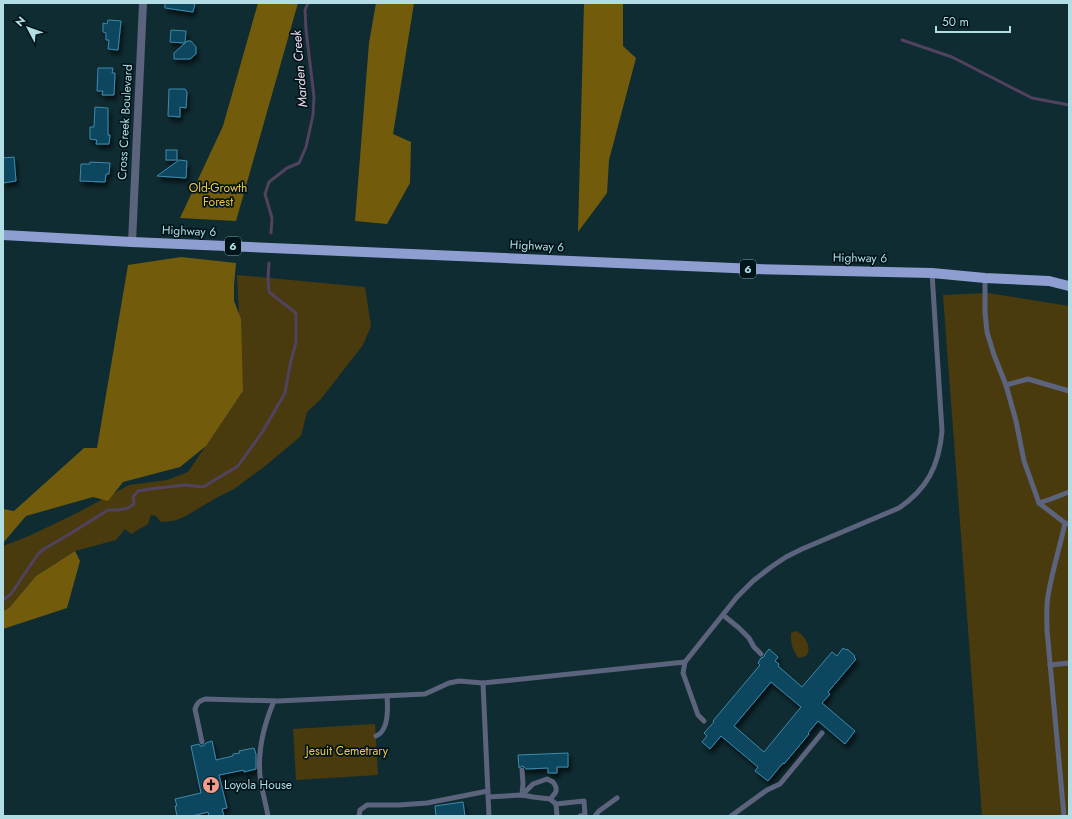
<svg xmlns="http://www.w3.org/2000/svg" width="1072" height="819" viewBox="0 0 1072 819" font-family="Jost,sans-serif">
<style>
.green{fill:#493b0e}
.forest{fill:#725c0c}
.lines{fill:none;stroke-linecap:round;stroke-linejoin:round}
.stream{stroke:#51425f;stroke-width:3}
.building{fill:#07465f;stroke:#4089ac;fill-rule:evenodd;filter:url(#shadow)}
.service{stroke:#5c637c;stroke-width:5}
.minor{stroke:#5c637c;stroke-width:8}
.primary{stroke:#8f9ed1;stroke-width:10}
.labels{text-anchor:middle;stroke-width:3.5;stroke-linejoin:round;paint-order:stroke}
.shield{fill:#00141a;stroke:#7da1a8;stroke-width:1}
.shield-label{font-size:11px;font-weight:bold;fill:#b3dde5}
.street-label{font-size:12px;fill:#b3dde5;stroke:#00141a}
.park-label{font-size:12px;fill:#efc743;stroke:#00141a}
.poi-label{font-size:12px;fill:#b3dde5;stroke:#00141a;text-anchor:start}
.water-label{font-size:13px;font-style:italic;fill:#f3dbef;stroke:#00141a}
</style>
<defs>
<filter id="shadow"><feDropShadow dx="2.5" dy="4.5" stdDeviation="2" flood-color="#0009"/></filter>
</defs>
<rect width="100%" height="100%" fill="#0f2c32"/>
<g class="green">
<polygon points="237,275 365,287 371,326 363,345 321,399 307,412 301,436 264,467 234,489 216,498 184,517 173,521 161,522 156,516 151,515 148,524 131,534 125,529 116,540 75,551 36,576 9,608 3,611 3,546 29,536 77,513 129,485 167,480 188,472 243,391"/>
<polygon points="988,293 1069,306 1069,816 982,816 943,295"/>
<path d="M795,631C804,633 813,648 806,656L799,658C793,653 790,641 791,633Z"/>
<polygon points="375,724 378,775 296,780 293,729"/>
</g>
<g class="forest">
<polygon points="258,3 298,3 236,221 180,218 223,126"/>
<polygon points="376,3 414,3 393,134 411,142 410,183 387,224 355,221 369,43"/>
<polygon points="584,3 623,3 623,46 636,58 609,160 607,193 578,232"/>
<polygon points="181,257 236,263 234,285 234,301 241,319 243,391 206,446 180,467 123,482 108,501 93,497 26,516 3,543 3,509 14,511 84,448 97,448 128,265"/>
<polygon points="75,551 80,561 67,608 3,629 3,611 9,608 36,576"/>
</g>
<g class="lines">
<g class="stream">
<polyline points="902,40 952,57 1032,98 1069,105"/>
<polyline points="271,233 272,218 265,194 269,182 287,168 299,163 306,147 313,115 314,97 306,30 305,10 308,3"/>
<polyline points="3,600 11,594 38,554 44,549 68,535 108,510 118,510 128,508 134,504 133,497 138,491 150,489 185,485 203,487 238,466 263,431 285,393 290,365 296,342 296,313 269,292 268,278 269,263"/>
</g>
</g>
<g class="building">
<polygon points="165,3 195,3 193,12 165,8"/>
<polygon points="108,20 121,21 118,50 108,49 109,40 106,40 106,33 103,32 103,23 107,24"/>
<polygon points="171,30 186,31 185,43 187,41 191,41 196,47 196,54 190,59 174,59 174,53 185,43 170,42"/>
<polygon points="98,68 113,68 112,73 115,73 114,95 102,95 103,91 97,91"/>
<polygon points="169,89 185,89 187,92 186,108 180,107 180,117 168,116"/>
<polygon points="95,107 108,108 108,135 110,135 109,144 96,144 97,140 90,139 90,127 94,127"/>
<rect x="166" y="150" width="11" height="10"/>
<polygon points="14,157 16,181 3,183 3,158"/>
<polygon points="179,160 187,161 186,178 157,176"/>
<polygon points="90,162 110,163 109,174 106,174 105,182 80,181 81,164 90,164"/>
<path d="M843,648L846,650L847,649L855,656L854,657L856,659L828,692L830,694L822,703L855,731L845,744L818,721L808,733L809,734L784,764L783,763L768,781L755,771L758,767L721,736L710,749L702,742L707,736L704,733L714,722L713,721L760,665L758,663L761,658L764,657L765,654L769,649L778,657L775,661L779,664L778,666L802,687L832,652L837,656ZM771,682L801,707L764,752L734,726Z"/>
<polygon points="212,741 216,760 233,756 233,754 240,753 239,751 254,748 256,754 256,769 244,772 244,770 219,775 227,808 222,809 224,816 209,816 208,812 192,816 177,816 175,806 177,806 175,799 201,793 191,746 199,744 200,746 203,746 206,743"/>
<polygon points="568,753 568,767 557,767 557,773 548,773 548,768 526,769 524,767 522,766 519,768 518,755"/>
<polygon points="463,802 465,816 436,816 435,806"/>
</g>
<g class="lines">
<g class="service">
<polyline points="985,278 985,312 987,332 994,355 1006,385 1016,421 1024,461 1039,503 1065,523 1069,524"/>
<polyline points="1006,385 1028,379 1069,391"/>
<polyline points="1039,503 1051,499 1069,492"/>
<polyline points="723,615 739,628 749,638 754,647 761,654"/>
<polyline points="685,662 683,673 698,715 704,721"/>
<polyline points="1050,665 1069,663"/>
<polyline points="483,683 489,816"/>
<path d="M376,736C389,731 388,708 387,696"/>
<path d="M202,742L195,709C197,703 199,701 205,699L278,701L425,694L449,683L459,681L483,683L685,662L737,597L753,581L771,567L786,557L802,549L899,508C927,489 939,466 942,431L932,273"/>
<path d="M522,795L533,784L547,779L553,782C559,790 556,793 550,799"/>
<polyline points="522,795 523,783 522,770"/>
<polyline points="488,797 522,795 533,797 550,799 556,804 584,801 585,815 580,816"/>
<polyline points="556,804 557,816"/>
<path d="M268,816C266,805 263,794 261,783C256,754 263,727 274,701"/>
<polyline points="359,816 360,810 367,805 399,805 427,803 488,791"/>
<polyline points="595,816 599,811 617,798"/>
<polyline points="731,816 767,790 780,784 822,733"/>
<path d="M1064,816L1047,630C1047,619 1046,607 1048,596C1052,571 1060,547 1065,523"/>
</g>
<polyline class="minor" points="132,242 143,3"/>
<polyline class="primary" points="3,235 132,242 756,269 932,273 985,278 1049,281 1069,286"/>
</g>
<defs>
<g id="church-disc" transform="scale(0.9)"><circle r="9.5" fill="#f49d8c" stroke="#00141a"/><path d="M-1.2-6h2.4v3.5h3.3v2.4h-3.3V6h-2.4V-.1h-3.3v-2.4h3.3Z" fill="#111"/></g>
</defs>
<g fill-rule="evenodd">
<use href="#church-disc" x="211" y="785"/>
</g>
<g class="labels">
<g class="shield">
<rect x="225" y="237" width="16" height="18" rx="3"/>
<rect x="740" y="260" width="16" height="18" rx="3"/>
</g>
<g class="shield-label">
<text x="233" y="250">6</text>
<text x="748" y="273">6</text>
</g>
<g class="street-label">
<text transform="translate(125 122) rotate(-87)" y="4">Cross Creek Boulevard</text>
<text transform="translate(189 231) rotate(2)" y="4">Highway 6</text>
<text transform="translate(537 246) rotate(3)" y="4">Highway 6</text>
<text transform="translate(860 258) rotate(1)" y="4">Highway 6</text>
</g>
<g class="park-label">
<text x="218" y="192">Old-Growth<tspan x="218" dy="14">Forest</tspan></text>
<text x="347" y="755">Jesuit Cemetrary</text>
</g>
<g class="poi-label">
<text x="224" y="789">Loyola House</text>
</g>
<g class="water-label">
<text transform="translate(299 69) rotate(-95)" y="5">Marden Creek</text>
</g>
</g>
<rect width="1072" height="819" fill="none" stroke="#b3dde5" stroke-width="8"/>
<g transform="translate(28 28) rotate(311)" stroke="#00141a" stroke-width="3" paint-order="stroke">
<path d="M0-3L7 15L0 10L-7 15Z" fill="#b3dde5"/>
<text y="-6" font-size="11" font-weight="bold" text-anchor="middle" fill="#b3dde5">N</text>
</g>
<path d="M936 26v6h74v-6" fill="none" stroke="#b3dde5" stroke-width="2"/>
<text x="942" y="26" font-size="12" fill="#b3dde5" stroke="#00141a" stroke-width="3" paint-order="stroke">50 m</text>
</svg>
